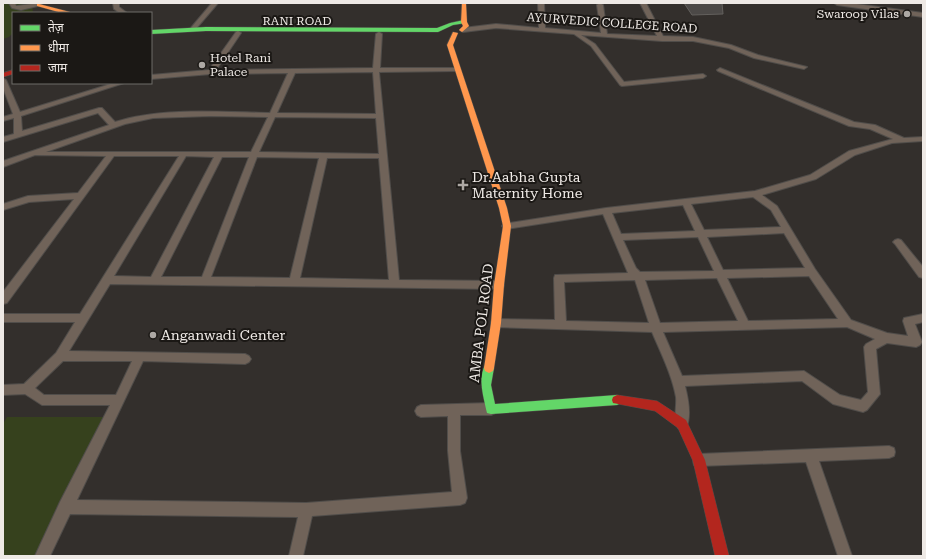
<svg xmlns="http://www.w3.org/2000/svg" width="926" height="559" viewBox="0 0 926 559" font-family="'Roboto Serif','Noto Sans Devanagari',serif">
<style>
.green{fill:#36411d}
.building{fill:#4c4947;stroke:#63605d}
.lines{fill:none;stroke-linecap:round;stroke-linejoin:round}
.street-casing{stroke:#504d4a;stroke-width:2}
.fast-casing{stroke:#504d4a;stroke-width:1}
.slow-casing{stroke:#504d4a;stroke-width:1}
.jam-casing{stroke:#504d4a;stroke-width:1}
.street{fill:#706359;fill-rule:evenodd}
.fast{fill:#63d668;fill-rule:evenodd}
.slow{fill:#ff974d;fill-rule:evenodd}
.jam{fill:#b3261e;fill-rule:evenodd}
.poi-dot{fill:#ada8a4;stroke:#1b1815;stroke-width:1.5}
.labels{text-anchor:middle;stroke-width:4;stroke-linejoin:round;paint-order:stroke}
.far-poi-label{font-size:12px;fill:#eee9e5;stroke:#1b1815;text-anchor:end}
.far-street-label{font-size:12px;fill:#eee9e5;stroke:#1b1815}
.poi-label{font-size:14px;fill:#eee9e5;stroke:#1b1815;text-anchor:start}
.street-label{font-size:14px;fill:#eee9e5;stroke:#1b1815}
</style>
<rect width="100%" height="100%" fill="#332f2c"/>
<g class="green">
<polygon points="3,3 32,3 33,13 13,13 13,33 9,37 3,39"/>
<polygon points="7,417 103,417 37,556 3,556 3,424"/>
</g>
<polygon class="building" points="684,3 722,3 723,14 692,15"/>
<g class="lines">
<g class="street-casing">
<g id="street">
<polygon points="9,3 15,3 16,6 39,3 42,5 21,10 12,8"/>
<polygon points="113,3 119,3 119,7 127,13 120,13 114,9"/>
<polygon points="212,3 218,3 194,31 190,31 190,29"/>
<polygon points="538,3 544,3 545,28 601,33 597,5 600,3 603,5 607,34 657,36 640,3 646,3 663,36 693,37 731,45 758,55 807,67 804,69 754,58 729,48 693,41 662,41 581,35 595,44 624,82 703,74 706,76 703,78 622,86 620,85 591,46 574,34 496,28 463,32 460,30 463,28 496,24 539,28"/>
<polygon points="834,3 849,3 923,13 923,17 837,5"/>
<path d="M238,31L241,33L216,70L373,68L376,34L379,32L382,34L380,68H459V70L457,71L379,72L399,280L499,281L503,282L504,285L503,288L499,289L110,284L69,351L245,354L249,356L251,359L249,362L245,364L143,361L77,500L306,503L452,492L448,451V416L421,417L417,415L415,411L417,407L421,405L491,403L495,405L497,409L495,413L491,415H460V451L467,498L465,503L460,505L312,516L303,556H289L298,517L70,514L50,556H35L60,502L110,405H42L25,394L3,395V385L24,384L56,353L75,322H3V314H80L179,156H114L7,303L3,304V292L74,199L29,202L3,210V204L28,196L78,193L106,156L35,155L3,167V161L109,125L98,113L3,142V137L14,134V118L3,121V117L13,114L3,88V78L6,80L20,112L114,83H124L21,116L22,131L99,108H102L115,122C160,107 222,112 270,113L288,73L211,74L151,79V75L209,70L236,32ZM373,72L376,114L277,113L295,73ZM210,116L268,117L251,152H46L125,124L153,118ZM275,117L376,118L379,154L259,152ZM186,156L214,157L151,277L114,276ZM222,157H249L202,277H161ZM257,157L319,158L290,278L211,277ZM327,158H379L389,280L300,278ZM63,361H132L116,395H44L35,388Z"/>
<path d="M720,68L854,122L875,125L904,138L923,137V141L892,143L855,155L816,179L762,195L777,206L815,269L851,320L887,333L908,336L903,321L904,318L923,314V322L915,324L922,342L920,345L916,347L887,343L876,349L880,394L867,410L863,412L833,404L802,381L685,386C688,398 692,416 686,428L682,430L678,428C673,419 677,407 676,397C672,375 661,353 652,332L496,327L492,326L491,323L492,320L496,319L555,320L554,278L555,275L628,273L603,214L507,229L504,228L502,226L504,224L606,208L755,191L810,175L849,151L893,139L870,129L849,126L718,71L717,70ZM753,197L771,210L781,227L704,230L691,204ZM683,205L695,231L621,234L612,213ZM784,233L805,268L723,270L707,237ZM698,237L714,271L640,272L636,268L623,240ZM809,276L838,319L748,321L727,278ZM717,278L738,321L660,323L645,280ZM635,280L649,323L566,321L564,282ZM847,327L875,339L866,344L864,347L868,392L861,400L840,395L804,371L682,376L663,332Z"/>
<polygon points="898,239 901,240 923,267 923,278 919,277 895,244 893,242 895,240"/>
<polygon points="889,446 894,448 895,452 894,456 889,458 819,461 852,556 838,556 806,462 699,466 694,465 693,460 694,455 699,454"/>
</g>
</g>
<g class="fast-casing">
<g id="fast">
<polygon points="464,20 466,21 466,23 453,25 438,32 206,31 151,34 151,30 206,27 437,28 450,23"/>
<path d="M489,363L493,365L494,368L491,385L495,404L617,395L621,397L622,400L621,403L617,405L491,414L487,413L486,409C483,394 478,379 485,365Z"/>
</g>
</g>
<g class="slow-casing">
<g id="slow">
<polygon points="462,3 466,3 467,22 469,26 462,32 459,30 463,26 461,22"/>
<polygon points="39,4 70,12 71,13 62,13 37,6 37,4"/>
<polygon points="453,32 458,33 453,45 507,208 511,226 504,285 501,323 494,368 493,371 489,373 485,371 484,368 491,323 494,285 503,226 499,208 447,45"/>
</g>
</g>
<g class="jam-casing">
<g id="jam">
<polygon points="13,70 13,74 3,77 3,73"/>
<polygon points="617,395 657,401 686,420 705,460 729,556 715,556 693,461 678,428 655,411 613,403 612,400 613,397"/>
</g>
</g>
<use href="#street" class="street"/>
<use href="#fast" class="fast"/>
<use href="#slow" class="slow"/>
<use href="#jam" class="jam"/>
</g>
<g class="poi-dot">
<circle cx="907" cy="14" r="4"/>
<circle cx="202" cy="65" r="4"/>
<path d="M461 179h4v4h4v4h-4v4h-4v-4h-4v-4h4z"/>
<circle cx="153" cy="335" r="4"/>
</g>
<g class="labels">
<g class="far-poi-label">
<text x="899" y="18">Swaroop Vilas</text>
<text x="210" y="62" text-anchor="start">Hotel Rani<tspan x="210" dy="14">Palace</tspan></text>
</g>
<g class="far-street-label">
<text x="297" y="25">RANI ROAD</text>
<text transform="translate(612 23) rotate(4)" y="4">AYURVEDIC COLLEGE ROAD</text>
</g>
<g class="poi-label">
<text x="472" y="182">Dr.Aabha Gupta<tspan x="472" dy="16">Maternity Home</tspan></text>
<text x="161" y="340">Anganwadi Center</text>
</g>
<g class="street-label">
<text transform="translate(481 323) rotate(-83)" y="5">AMBA POL ROAD</text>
</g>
</g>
<rect width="926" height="559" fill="none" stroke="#eee9e5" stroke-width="8"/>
<rect x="12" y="12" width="140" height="72" fill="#1b1815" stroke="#6f6c68"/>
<rect x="20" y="25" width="20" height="6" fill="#63d668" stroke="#6f6c68"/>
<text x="48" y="32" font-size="12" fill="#eee9e5">तेज़</text>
<rect x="20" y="45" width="20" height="6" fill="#ff974d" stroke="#6f6c68"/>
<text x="48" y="52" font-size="12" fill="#eee9e5">धीमा</text>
<rect x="20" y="65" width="20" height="6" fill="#b3261e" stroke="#6f6c68"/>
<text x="48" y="72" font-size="12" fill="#eee9e5">जाम</text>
</svg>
